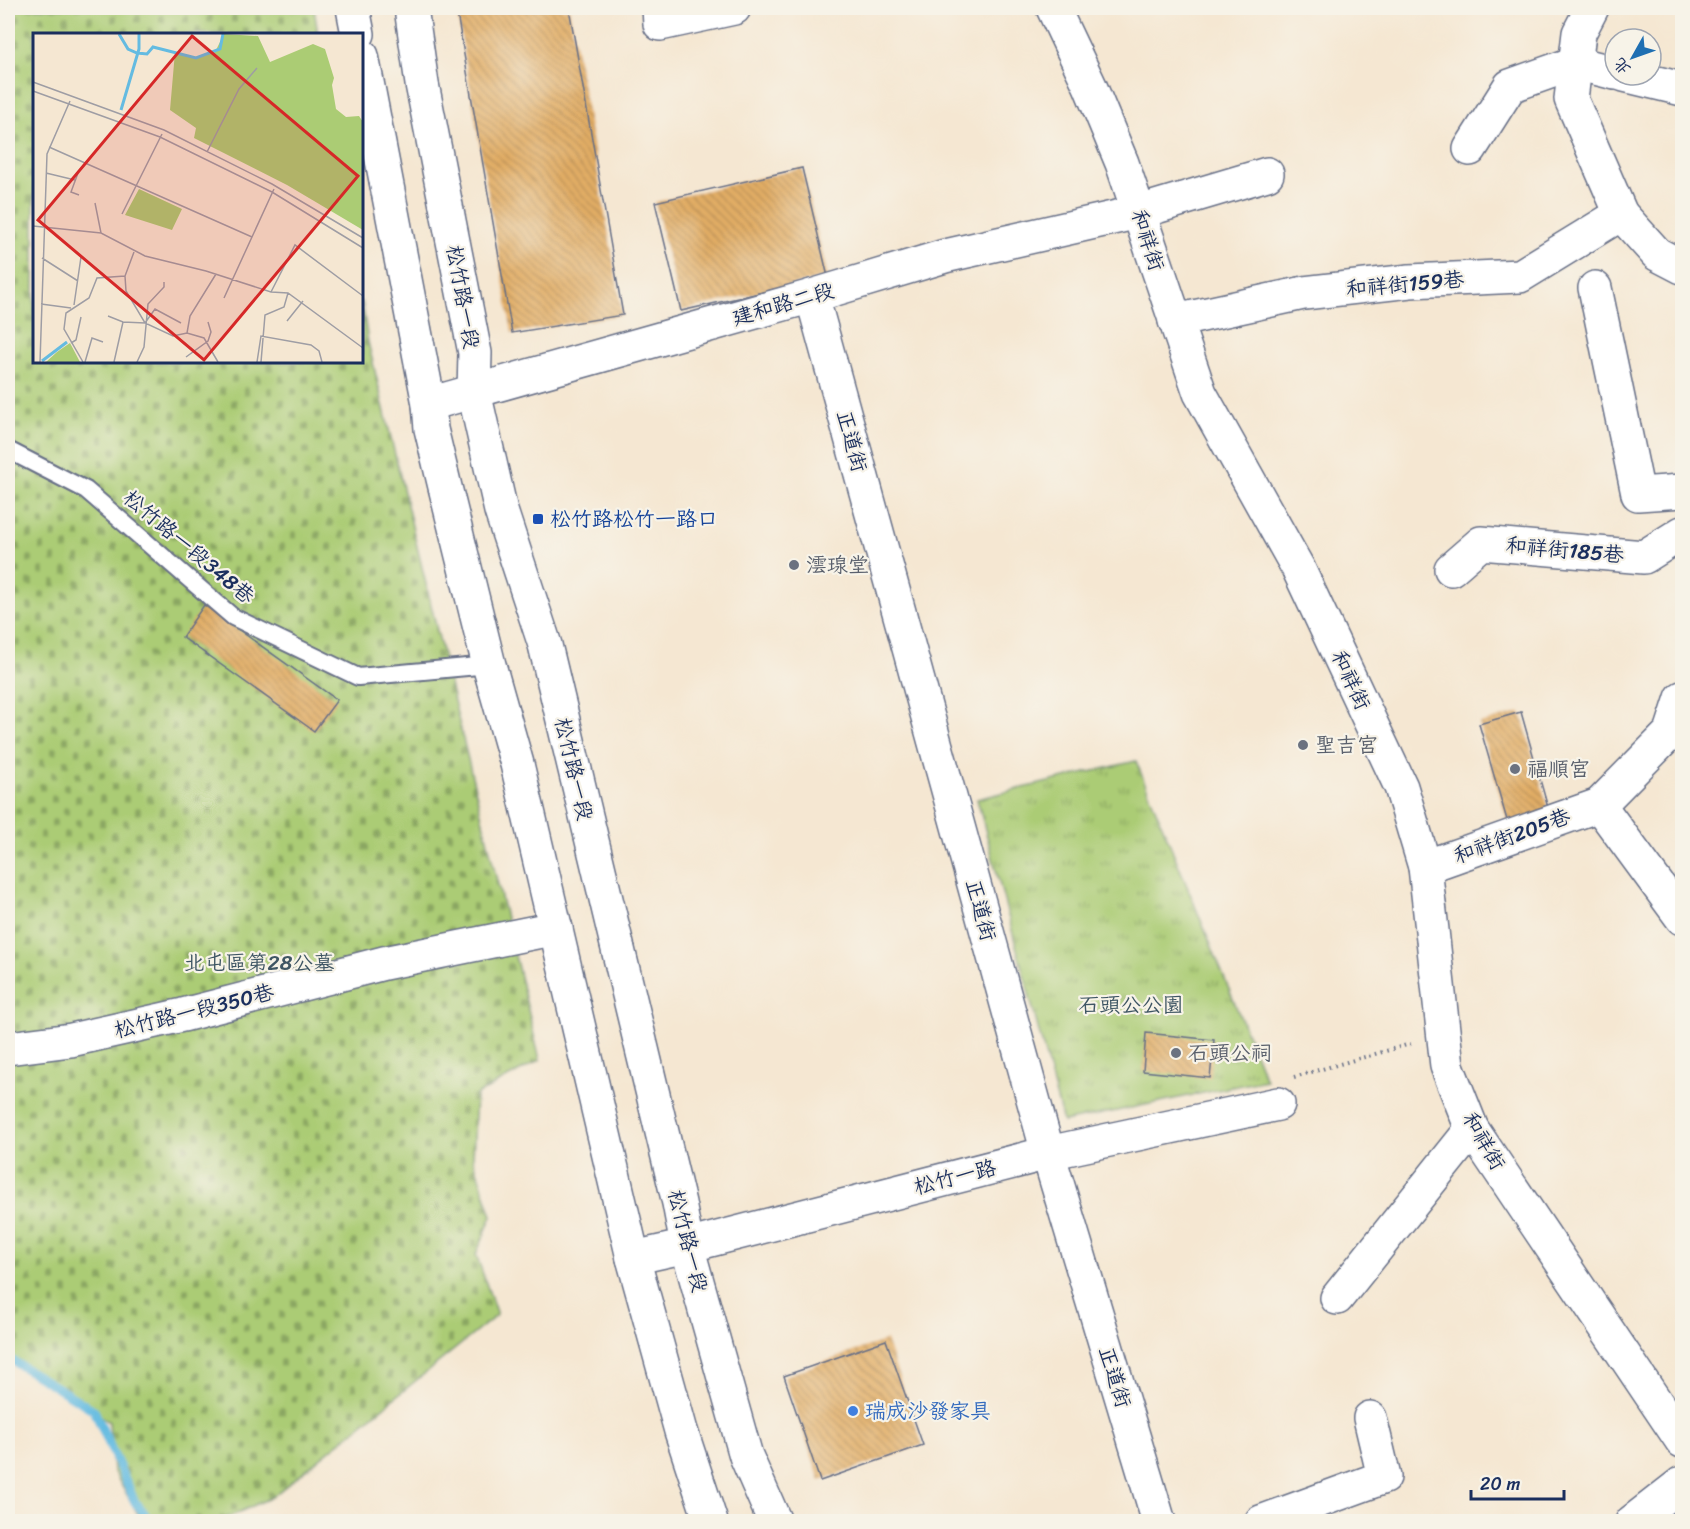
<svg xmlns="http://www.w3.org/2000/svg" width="1690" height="1529" viewBox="0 0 1690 1529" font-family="Sriracha,'LXGW WenKai TC',sans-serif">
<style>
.cemetery{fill:url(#cemetery-stones);stroke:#637e69;stroke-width:1.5}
.park{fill:url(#park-tufts);stroke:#637e69;stroke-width:1.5}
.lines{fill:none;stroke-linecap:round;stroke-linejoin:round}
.stream{stroke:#64bbe1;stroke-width:9}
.building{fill:url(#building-back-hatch)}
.lane-casing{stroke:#676f87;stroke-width:20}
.street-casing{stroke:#676f87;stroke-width:36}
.secondary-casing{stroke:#676f87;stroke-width:36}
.path{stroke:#676f87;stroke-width:4;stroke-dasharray:1.5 4.5;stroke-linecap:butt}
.lane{stroke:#fff;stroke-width:16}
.street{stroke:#fff;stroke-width:33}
.secondary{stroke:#fff;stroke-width:33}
.transit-dot{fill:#1a4fb4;stroke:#f7f3e8;stroke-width:2}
.worship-dot{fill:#6b7280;stroke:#f7f3e8;stroke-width:2}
.shop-dot{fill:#3f7fe0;stroke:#f7f3e8;stroke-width:2}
.labels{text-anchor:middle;stroke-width:4.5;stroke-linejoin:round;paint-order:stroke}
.street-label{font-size:21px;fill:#1b2f5e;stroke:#f7f3e8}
.transit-label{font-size:21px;fill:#164399;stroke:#f7f3e8;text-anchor:start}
.worship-label{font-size:21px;fill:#5b616d;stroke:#f7f3e8;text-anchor:start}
.park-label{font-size:21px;fill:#3f5664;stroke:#f7f3e8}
.shop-label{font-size:21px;fill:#366cbe;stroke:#f7f3e8;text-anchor:start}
.inset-river{fill:none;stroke:#64bbe1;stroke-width:3}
.inset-road{fill:none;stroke:#9e9da4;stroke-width:1.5}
.view{fill:#d62828;fill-opacity:0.15;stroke:#d62828;stroke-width:3}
.inset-edge{fill:none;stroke:#1b2f5e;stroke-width:3}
</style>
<defs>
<pattern id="cemetery-stones" width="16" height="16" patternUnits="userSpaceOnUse" patternTransform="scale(1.5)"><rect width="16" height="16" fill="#abcc74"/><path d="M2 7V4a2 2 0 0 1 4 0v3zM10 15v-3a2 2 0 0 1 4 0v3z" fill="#8aa662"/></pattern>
<pattern id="park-tufts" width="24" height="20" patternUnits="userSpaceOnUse" patternTransform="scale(1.5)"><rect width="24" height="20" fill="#abcc74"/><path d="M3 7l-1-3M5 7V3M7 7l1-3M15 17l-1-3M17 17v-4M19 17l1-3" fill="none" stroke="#8aa662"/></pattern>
<pattern id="building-back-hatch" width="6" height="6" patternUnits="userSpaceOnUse" patternTransform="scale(1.5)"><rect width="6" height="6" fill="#e2ad65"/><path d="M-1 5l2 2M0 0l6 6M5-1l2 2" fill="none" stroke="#b68d56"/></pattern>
</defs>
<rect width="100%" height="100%" fill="#f7f3e8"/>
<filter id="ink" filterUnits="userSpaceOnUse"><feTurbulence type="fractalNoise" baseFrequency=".0167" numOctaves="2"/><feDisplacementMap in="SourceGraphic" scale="12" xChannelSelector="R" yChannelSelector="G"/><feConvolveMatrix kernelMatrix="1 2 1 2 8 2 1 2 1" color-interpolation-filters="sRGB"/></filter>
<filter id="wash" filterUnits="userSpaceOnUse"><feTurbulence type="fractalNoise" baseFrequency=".008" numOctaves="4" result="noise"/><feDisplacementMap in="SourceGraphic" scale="24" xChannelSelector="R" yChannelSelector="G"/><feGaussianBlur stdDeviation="1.35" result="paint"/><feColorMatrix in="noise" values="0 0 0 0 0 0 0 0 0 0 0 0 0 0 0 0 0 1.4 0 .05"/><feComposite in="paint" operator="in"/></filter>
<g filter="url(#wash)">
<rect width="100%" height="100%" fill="#f5e7d2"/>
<polygon class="cemetery" points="8,8 314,8 318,34 34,34 34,362 362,362 362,301 368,342 540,1060 476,1095 473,1158 492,1216 476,1254 497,1315 272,1497 220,1521 142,1521 113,1470 109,1422 8,1355"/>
<polygon class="park" points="1136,761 1266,1080 1063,1122 977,799"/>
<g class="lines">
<polyline class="stream" points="8,1358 94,1410 135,1502 151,1522"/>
</g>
<g id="blocks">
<g class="building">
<polygon points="456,8 569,8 623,315 512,333"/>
<polygon points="802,168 828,277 681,311 655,202"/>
<polygon points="204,605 337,700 314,731 182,637"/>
<polygon points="1521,712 1550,815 1509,827 1479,724"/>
<polygon points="1146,1033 1214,1040 1210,1078 1143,1071"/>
<polygon points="886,1340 923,1445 820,1481 784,1376"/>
</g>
</g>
</g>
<g filter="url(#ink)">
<use href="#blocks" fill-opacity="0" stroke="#676f87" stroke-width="1.5"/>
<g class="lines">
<g class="lane-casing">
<polyline id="lane" points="8,450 86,490 233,617 358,677 489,665"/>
</g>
<g class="street-casing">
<g id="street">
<polyline points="659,8 660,24 734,8"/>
<polyline points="1053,8 1090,86 1122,163 1200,393 1298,568 1401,787 1425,867 1447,1066 1472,1129 1682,1441"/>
<polyline points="1592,8 1579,33 1571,99 1621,214 1657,254 1682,267"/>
<polyline points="1624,75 1682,89"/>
<polyline points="1470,149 1510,86 1575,63 1615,73"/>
<polyline points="1595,288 1638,494 1682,491"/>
<polyline points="812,296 1048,1153 1159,1522"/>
<polyline points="1175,321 1304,293 1410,281 1520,276 1621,214"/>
<polyline points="429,404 812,296 945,256 1139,212 1267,174"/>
<polyline points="1451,569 1481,543 1644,557 1682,533"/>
<polyline points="1599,805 1682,918"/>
<polyline points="1425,867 1599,805 1671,732 1682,698"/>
<polyline points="8,1048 71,1040 183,1015 384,963 556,928"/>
<polyline points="633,1258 687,1246 1048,1153 1278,1104"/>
<polyline points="1337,1298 1472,1129"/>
<polyline points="1261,1522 1384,1477 1370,1418"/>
<polyline points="1632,1522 1682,1483"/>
</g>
</g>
<g class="secondary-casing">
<g id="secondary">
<polyline points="353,8 358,34"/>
<polyline points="411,8 422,84 475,353 474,392 501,511 545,645 679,1203 687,1246 746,1456 775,1522"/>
<polyline points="362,56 429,404 431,429 445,487 489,665 517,764 633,1258 681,1431 711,1522"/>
</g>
</g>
<polyline class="path" points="1294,1077 1414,1043"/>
<use href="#lane" class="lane"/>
<use href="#street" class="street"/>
<use href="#secondary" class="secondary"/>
</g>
</g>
<rect class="transit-dot" x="532" y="513" width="12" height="12" rx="3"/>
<g class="worship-dot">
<circle cx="794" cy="565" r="6"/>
<circle cx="1303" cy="745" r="6"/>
<circle cx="1515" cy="769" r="6"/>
<circle cx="1176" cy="1053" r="6"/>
</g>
<circle class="shop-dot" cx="853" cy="1411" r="6"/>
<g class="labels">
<g class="street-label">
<text transform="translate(1148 240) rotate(72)" y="7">和祥街</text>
<text transform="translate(1405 284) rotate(-5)" y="7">和祥街159巷</text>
<text transform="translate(463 297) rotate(80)" y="7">松竹路一段</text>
<text transform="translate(783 304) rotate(-16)" y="7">建和路二段</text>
<text transform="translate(852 441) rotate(75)" y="7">正道街</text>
<text transform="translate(189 547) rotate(40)" y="7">松竹路一段348巷</text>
<text transform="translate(1565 550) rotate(5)" y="7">和祥街185巷</text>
<text transform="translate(1351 680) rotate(65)" y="7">和祥街</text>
<text transform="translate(574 769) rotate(77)" y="7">松竹路一段</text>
<text transform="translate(1512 836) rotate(-20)" y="7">和祥街205巷</text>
<text transform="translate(981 910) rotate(75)" y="7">正道街</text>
<text transform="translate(194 1011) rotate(-14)" y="7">松竹路一段350巷</text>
<text transform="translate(1484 1141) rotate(60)" y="7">和祥街</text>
<text transform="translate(955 1177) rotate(-14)" y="7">松竹一路</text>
<text transform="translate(688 1241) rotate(76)" y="7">松竹路一段</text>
<text transform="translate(1115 1377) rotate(73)" y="7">正道街</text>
</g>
<g class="transit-label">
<text x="550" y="526">松竹路松竹一路口</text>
</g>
<g class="worship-label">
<text x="806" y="572">澐瑔堂</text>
<text x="1315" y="752">聖吉宮</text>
<text x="1527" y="776">福順宮</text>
<text x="1188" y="1060">石頭公祠</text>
</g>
<g class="park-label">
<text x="259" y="970">北屯區第28公墓</text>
<text x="1131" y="1012">石頭公公園</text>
</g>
<g class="shop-label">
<text x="865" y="1418">瑞成沙發家具</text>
</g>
</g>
<g transform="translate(33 33)">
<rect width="330" height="330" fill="#f5e7d2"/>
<path d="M191,1L225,3L237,29L280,11L292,16L301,45L299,52L303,76L313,84L326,83L330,89V197L254,152L161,105L163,95L137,77L142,19L161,25L182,19Z" fill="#abcc74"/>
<path d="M106,156L149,176L139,197L92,182ZM37,310L47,329H13L24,319Z" fill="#abcc74"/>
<path class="inset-river" d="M86,1L95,16L104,20L114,21L120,14L163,25L187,16L190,1M88,77L106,16V1M9,328L34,309"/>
<path class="inset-road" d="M0,49L131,97L239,151L330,205M0,58L127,104L239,159L330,215M16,114L219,204M174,119L206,56L224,35M13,140L42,147M45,140L38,159L46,162M62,170L68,200M89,181L129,101M0,193L68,200L112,223L173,238L238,259L255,260L330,315M101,219L92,243L93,258L112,290L140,303L154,300L171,305L185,329M9,225L45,248M238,259L262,212L330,263M191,265L241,156M8,271L38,275M41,272L48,224M75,283L90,289L112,290L122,276L148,290M254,288L270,268M154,300L157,283L183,241M38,310L43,307L48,284M153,324L175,308L178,299L175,289M7,329L14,121L37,68M50,329L31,296L33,280L56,265L64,245L92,243M52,329L59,305L70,309M81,329L90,289M104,329L111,314L115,271L131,254V249M224,329L228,303L278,312L286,318L289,329M228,329L232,282L251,274L255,260"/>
<path class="view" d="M159,3L325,143L171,327L5,187Z"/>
<rect width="330" height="330" class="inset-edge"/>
</g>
<rect width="1690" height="1529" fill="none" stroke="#f7f3e8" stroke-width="30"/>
<g transform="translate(1633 57) rotate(230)"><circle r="28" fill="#f7f3e8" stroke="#9fa5b1" stroke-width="1.5"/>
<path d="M0-4.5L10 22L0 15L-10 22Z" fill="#1f6fb2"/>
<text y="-9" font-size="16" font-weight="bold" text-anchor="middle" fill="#1b2f5e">北</text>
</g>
<path d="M1471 1490v9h93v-9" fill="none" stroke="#1b2f5e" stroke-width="3"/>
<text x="1480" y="1490" font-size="18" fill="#1b2f5e" stroke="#f7f3e8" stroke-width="4.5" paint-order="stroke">20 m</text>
</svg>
